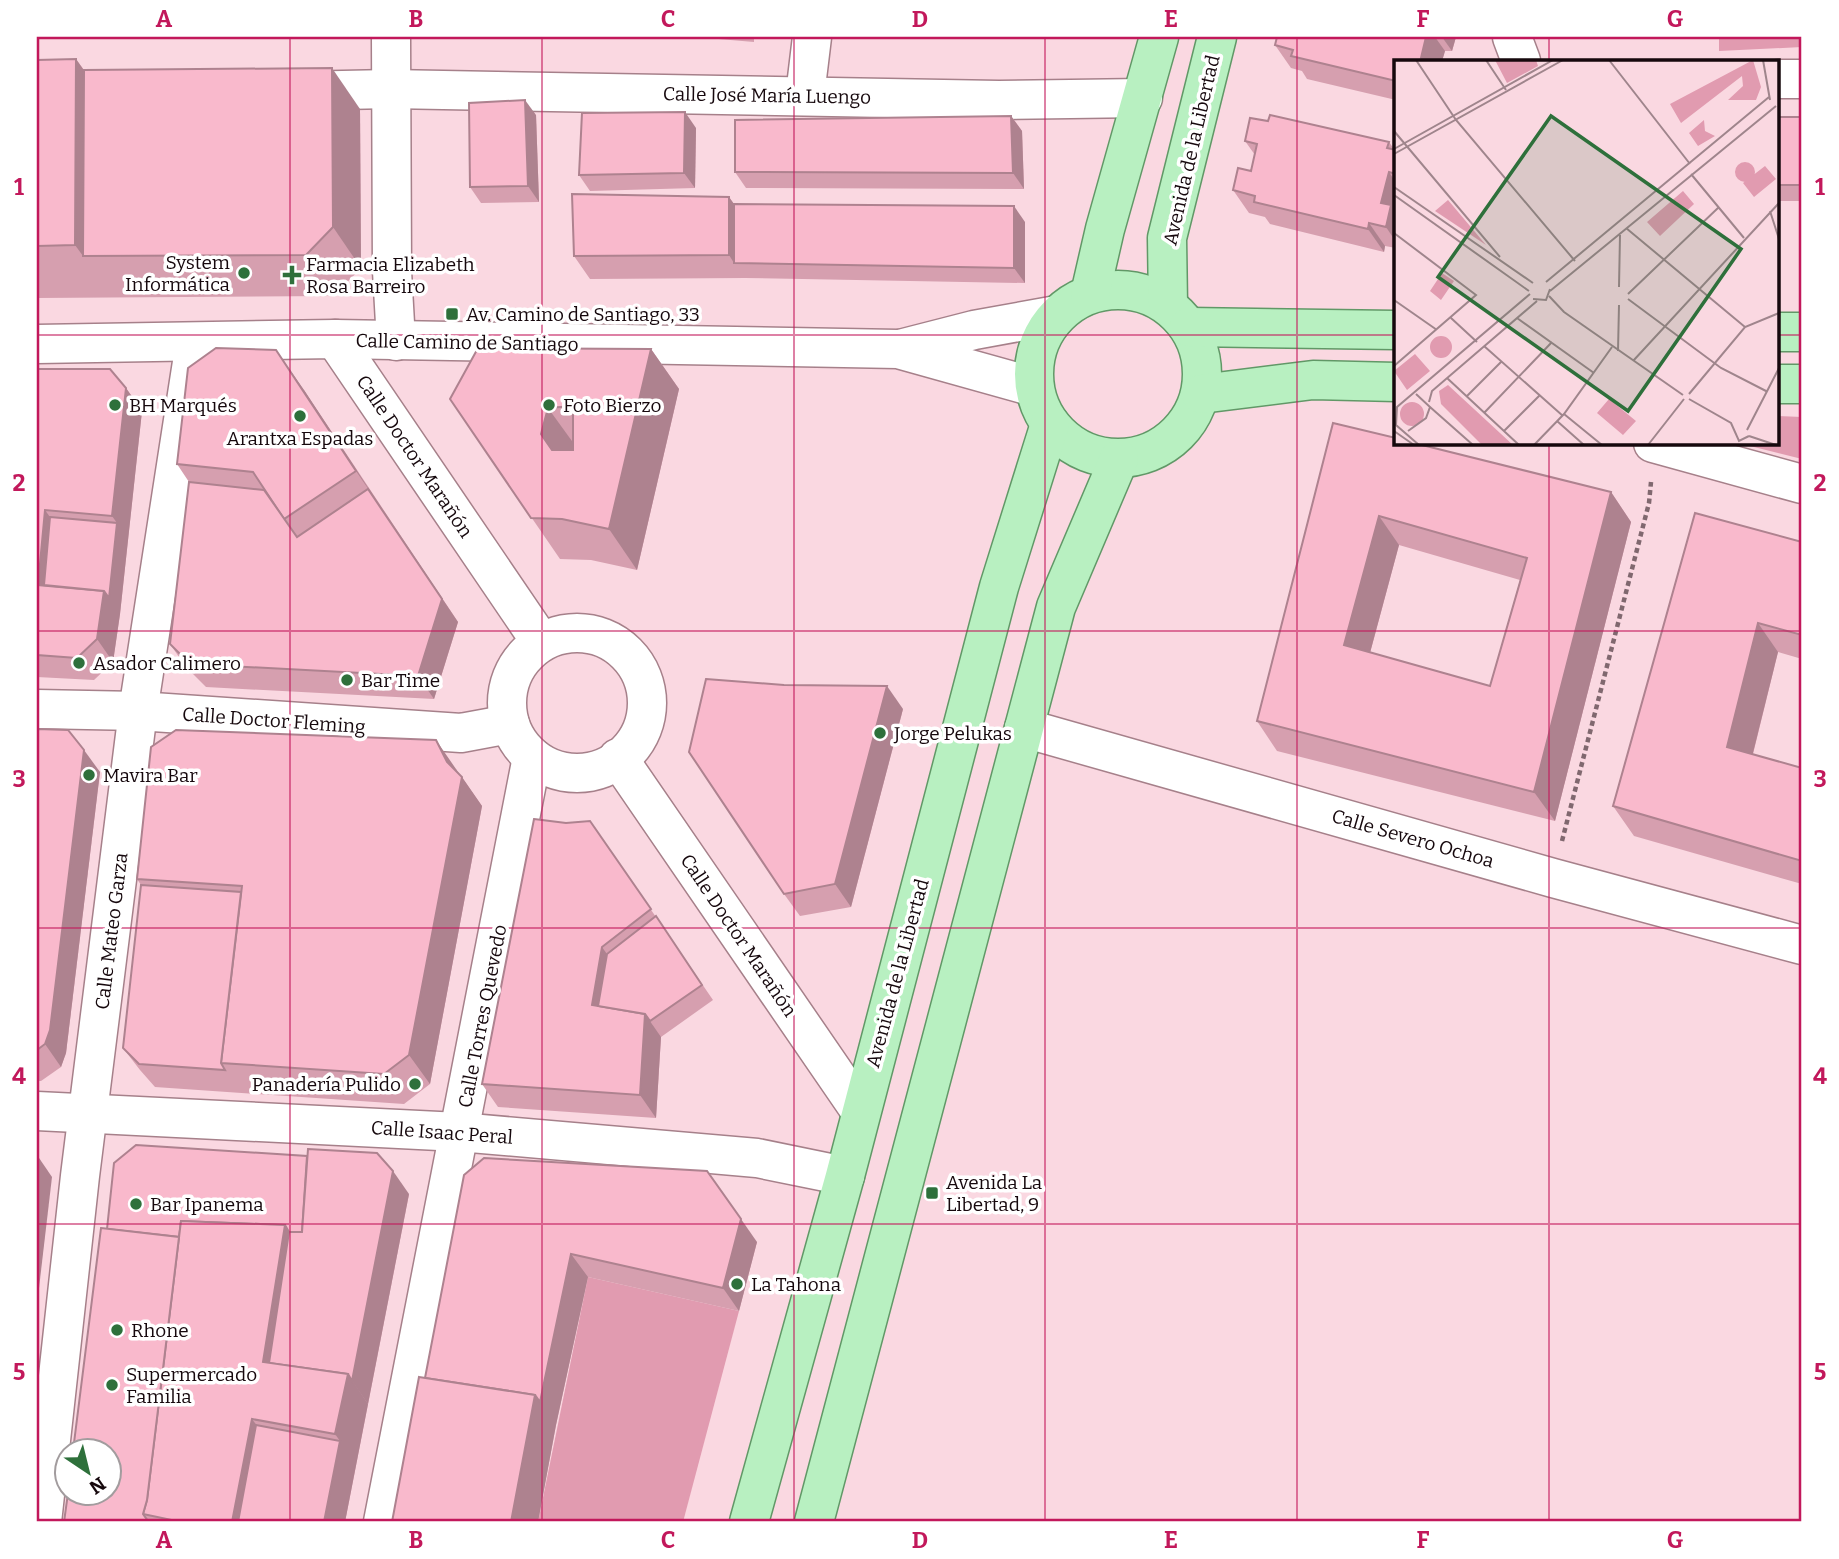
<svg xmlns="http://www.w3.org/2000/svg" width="1839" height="1559" viewBox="0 0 1839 1559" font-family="Bitter,serif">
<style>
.green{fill:#e19bb0}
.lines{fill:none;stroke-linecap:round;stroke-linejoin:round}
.minor-casing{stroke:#a6808a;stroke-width:41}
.major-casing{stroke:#619867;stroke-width:41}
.path{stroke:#80686f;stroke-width:4.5;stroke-dasharray:5 3.5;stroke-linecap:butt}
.minor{stroke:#fff;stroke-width:38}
.major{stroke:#b8f0c1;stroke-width:38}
.wall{fill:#d69faf;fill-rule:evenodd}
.shaded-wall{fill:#ae828f}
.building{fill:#f9b9cc;stroke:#ae828f;stroke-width:2;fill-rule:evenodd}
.grid{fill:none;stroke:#c2185b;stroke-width:2;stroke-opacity:0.55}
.poi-dot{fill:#2e703b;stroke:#fff;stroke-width:2.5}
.labels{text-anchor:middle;stroke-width:7;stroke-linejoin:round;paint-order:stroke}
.street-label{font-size:19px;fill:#16080d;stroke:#fff}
.poi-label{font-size:19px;fill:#16080d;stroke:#fff;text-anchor:start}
.inset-road{fill:none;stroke:#9f858c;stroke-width:2}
.view{fill:#2e703b;fill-opacity:0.15;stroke:#2e703b;stroke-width:3.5}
.inset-edge{fill:none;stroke:#16080d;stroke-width:3.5}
.neatline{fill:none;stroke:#c2185b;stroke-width:2.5}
.grid-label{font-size:23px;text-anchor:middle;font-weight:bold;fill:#c2185b}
</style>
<rect width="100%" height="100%" fill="#fad8e1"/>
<g class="green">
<polygon points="1719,37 1802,37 1802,47 1719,51"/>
<polygon points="1778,416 1802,417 1802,459 1738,443 1778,443"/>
<polygon points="588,1277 739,1311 683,1522 538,1522"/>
</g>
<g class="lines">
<g class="minor-casing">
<g id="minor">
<polyline points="391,37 392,271 396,341"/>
<polyline points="1512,37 1521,61"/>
<polyline points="1778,79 1802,79"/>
<polyline points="295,91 390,89 999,100 1143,98"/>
<polyline points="805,95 812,37"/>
<polyline points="335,339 541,642"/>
<polyline points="37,344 335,339 898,349 1034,387"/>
<polyline points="900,349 974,330 1057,315"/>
<polyline points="1653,443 1802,484"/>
<circle cx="577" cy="703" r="70"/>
<polyline points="37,709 138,711 461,733 510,724"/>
<polyline points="1024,728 1553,878 1802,945"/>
<polyline points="618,758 861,1112"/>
<polyline points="37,1111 459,1132 757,1158 845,1176"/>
<polyline points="42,1522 80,1176 138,711 195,343"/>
<polyline points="383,1522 532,757"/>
</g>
</g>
<g class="major-casing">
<g id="major">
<circle cx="1118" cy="374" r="84"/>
<polyline points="1090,294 1105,229 1159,37"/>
<polyline points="1168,305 1167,238 1217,37"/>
<polyline points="1189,327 1396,330"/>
<polyline points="1778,332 1802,332"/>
<polyline points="1778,384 1802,384"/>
<polyline points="1201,394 1313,380 1396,382"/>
<polyline points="749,1522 845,1176 999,587 1050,424"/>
<polyline points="814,1522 1056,607 1119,459"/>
</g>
</g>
<polyline class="path" points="1562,841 1649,503 1651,482"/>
<use href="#minor" class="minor"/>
<use href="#major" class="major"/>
</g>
<g class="wall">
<polygon points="695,37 754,37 754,42"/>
<polygon points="1277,37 1456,37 1452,51 1445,51 1442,61 1396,61 1396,100 1307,79 1302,71 1291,68 1275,45"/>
<polygon points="76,59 84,70 360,109 361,268 334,296 37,298 37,60"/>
<polygon points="536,115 539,202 481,203 470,187"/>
<polygon points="1011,116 1022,131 1024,189 746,188 735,172"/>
<rect x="1778" y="117" width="24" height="84"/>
<polygon points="696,128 695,188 590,191 579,175"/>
<polygon points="1245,141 1389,142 1394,149 1396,150 1396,248 1385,246 1384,252 1270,224 1265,217 1249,213 1233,190 1251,171 1255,155"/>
<polygon points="729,197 734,204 1025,222 1025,283 745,278 590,279 574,256"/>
<polygon points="651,349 679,389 637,570 591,560 560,559 450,399"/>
<polygon points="37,369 126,388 142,411 120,614 113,662 94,680 37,677"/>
<polygon points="304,390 458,622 434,699 206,687 186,667 170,644 189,482 177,464"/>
<path d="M1333,423L1611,492L1631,522L1555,821L1277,751L1257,721ZM1399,545L1520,580L1490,686L1370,653Z"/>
<polygon points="1802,542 1802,659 1778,652 1753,754 1802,768 1802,884 1634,836 1613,806"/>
<polygon points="903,709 851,907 800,916 784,894"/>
<polygon points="37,729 100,772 66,1053 61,1067 41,1081 37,1081"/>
<polygon points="456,769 482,806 430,1084 404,1104 155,1087 140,1070 123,1048 141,885 137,879"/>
<polygon points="590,821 713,1000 661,1037 656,1118 498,1107 482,1084 566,823"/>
<polygon points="464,1175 757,1242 739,1311 588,1277 556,1425 538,1522 425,1378"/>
<polygon points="409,1194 345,1522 64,1522"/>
</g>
<g class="shaded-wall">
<polygon points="1426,37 1435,37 1445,51 1442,61 1424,61 1421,58"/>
<polygon points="1442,37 1456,37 1452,51"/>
<polygon points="76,59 112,111 83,256 75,245"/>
<polygon points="332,68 360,109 361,268 333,227"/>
<polygon points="525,100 536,115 539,202 528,186"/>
<polygon points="685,112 696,128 695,188 684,173"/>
<polygon points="1011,116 1022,131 1024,189 1013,173"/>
<polygon points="1389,172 1396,183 1396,242 1386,227 1381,203"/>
<polygon points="729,197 745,220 734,263 729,255"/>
<polygon points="1014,206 1025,222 1025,283 1014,268"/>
<polygon points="1369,223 1385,246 1384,252 1368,229"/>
<polygon points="651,349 679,389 637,570 609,529"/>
<polygon points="276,350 304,390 384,512 356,471"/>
<polygon points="126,388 142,411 120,614 113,662 97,639 104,591 117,523 112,516"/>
<polygon points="548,408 577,448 570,475 541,434"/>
<polygon points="1611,492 1631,522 1555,821 1534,792"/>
<polygon points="45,510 61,533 56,593 38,585"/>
<polygon points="384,512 458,622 434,699 418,676"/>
<polygon points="1379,516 1399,545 1364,675 1344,645"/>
<polygon points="1758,623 1778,652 1747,777 1727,747"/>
<polygon points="887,686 903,709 851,907 835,884"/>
<polygon points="436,740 456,769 461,779 462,777 482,806 430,1084 409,1055 447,762"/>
<polygon points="84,750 100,772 66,1053 61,1067 45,1044"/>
<polygon points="602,947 618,970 611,1014 592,1005"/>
<polygon points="645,1014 661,1037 656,1118 640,1095"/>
<polygon points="37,1155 52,1177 37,1305"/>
<polygon points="393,1171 409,1194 368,1404 352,1381"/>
<polygon points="741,1219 757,1242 739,1311 723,1288"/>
<polygon points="285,1225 305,1255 287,1371 263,1362"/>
<polygon points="571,1254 588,1277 556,1425 538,1522 511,1522 535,1395"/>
<polygon points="348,1374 368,1404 345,1522 324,1522 340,1441 335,1434"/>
<polygon points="252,1419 273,1448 258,1522 232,1522"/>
</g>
<g class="building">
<polygon points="1277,37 1426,37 1421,58 1429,59 1428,61 1396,61 1396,81 1291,56 1293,50 1275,45"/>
<polygon points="76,59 75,245 37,246 37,60"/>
<polygon points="332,68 333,227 306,255 83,256 84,70"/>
<polygon points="525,100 528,186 470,187 469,103"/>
<polygon points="685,112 684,173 579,175 582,113"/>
<polygon points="1270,115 1389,142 1387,148 1396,150 1396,174 1389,172 1381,203 1391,205 1386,227 1369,223 1368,229 1254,202 1255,196 1233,190 1238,168 1251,171 1257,144 1245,141 1250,118 1268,121"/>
<polygon points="1011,116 1013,173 735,172 735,120"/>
<rect x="1778" y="117" width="24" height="68"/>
<polygon points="572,194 729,197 729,255 574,256"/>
<polygon points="734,204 1014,206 1014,268 734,263"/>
<polygon points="216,348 276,350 356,471 284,519 253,472 177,464 188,368"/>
<path d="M478,348L651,349L609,529L562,519L531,518L450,399ZM573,406V450H552L541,434L548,408Z"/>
<polygon points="37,369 110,369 126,388 112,516 45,510 38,585 104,591 97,639 77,658 37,655"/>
<path d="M1333,423L1396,438V443H1414L1611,492L1534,792L1257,721ZM1379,516L1527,558L1490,686L1344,645Z"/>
<polygon points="189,482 264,490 297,537 368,489 442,599 418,676 190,664 170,644"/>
<polygon points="1695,513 1802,542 1802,635 1758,623 1727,747 1802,768 1802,861 1613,806"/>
<polygon points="50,517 117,523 109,598 104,591 44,585"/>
<polygon points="706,679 784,685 887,686 835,884 784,894 689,752"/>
<polygon points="37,729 68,730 84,750 50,1030 45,1044 37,1050"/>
<polygon points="176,730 436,740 447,762 462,777 409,1055 384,1074 221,1063 242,886 137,879 151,747"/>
<polygon points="534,819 566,823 590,821 651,909 602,947 592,1005 645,1014 640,1095 482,1084"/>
<polygon points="141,885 241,892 221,1063 225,1070 139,1064 123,1048"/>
<polygon points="656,916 702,985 650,1021 645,1014 598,1006 607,954"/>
<polygon points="136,1145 307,1156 302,1232 289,1232 285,1225 181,1221 179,1237 107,1229 114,1163"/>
<polygon points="308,1149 377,1153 393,1171 352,1381 348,1374 269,1363 289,1232 302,1232"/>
<polygon points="484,1158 707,1171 741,1219 723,1288 571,1254 540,1402 535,1395 425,1378 464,1175"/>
<polygon points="181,1221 285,1225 263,1362 348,1374 335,1434 252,1419 232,1522 181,1522 143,1514 147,1500"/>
<polygon points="101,1228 179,1237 147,1500 143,1514 148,1521 147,1522 64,1522 68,1493 108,1493 108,1451 73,1451"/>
<polygon points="419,1377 535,1395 511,1522 392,1522"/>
<polygon points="256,1425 340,1441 324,1522 238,1522"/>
</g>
<path class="grid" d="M290,37V1522M542,37V1522M794,37V1522M1045,37V1522M1297,37V1522M1549,37V61M37,335H1396M1778,335H1802M1549,443V1522M37,631H1802M37,928H1802M37,1224H1802"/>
<g class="poi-dot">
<circle cx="244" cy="273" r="7"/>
<path d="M288.5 264.5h7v7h7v7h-7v7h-7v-7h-7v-7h7z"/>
<rect x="445" y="307" width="14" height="14" rx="3.5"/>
<circle cx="115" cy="405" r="7"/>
<circle cx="549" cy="405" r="7"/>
<circle cx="300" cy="416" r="7"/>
<circle cx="79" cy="663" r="7"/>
<circle cx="347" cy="680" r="7"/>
<circle cx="880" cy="733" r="7"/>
<circle cx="89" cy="775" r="7"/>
<circle cx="415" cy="1084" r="7"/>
<rect x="925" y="1186" width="14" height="14" rx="3.5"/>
<circle cx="136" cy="1204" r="7"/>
<circle cx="737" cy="1284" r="7"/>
<circle cx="117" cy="1330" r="7"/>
<circle cx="112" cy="1385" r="7"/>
</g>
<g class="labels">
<g class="street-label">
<text transform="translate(767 95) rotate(1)" y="7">Calle José María Luengo</text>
<text transform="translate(1191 150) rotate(-77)" y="7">Avenida de la Libertad</text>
<text transform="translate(467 342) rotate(1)" y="7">Calle Camino de Santiago</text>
<text transform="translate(415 456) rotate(56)" y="7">Calle Doctor Marañón</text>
<text transform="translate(274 720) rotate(4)" y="7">Calle Doctor Fleming</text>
<text transform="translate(1413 838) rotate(16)" y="7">Calle Severo Ochoa</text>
<text transform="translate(111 931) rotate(-83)" y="7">Calle Mateo Garza</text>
<text transform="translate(739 935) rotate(56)" y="7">Calle Doctor Marañón</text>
<text transform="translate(897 973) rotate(-75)" y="7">Avenida de la Libertad</text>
<text transform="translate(482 1016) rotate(-79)" y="7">Calle Torres Quevedo</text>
<text transform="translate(442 1132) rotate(4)" y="7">Calle Isaac Peral</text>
</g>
<g class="poi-label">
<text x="230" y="269" text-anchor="end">System<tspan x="230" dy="22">Informática</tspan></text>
<text x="306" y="271">Farmacia Elizabeth<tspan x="306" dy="22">Rosa Barreiro</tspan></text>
<text x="466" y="321">Av. Camino de Santiago, 33</text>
<text x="129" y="412">BH Marqués</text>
<text x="563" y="412">Foto Bierzo</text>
<text x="300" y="445" text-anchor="middle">Arantxa Espadas</text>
<text x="93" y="670">Asador Calimero</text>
<text x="361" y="687">Bar Time</text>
<text x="894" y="740">Jorge Pelukas</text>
<text x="103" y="782">Mavira Bar</text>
<text x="401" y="1091" text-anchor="end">Panadería Pulido</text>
<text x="946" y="1189">Avenida La<tspan x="946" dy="22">Libertad, 9</tspan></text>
<text x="150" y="1211">Bar Ipanema</text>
<text x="751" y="1291">La Tahona</text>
<text x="131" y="1337">Rhone</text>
<text x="126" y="1381">Supermercado<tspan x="126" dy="22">Familia</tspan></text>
</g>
</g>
<g transform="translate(1394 60)">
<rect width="385" height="385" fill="#fad8e1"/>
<path d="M101,0H142L144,6L113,23ZM359,0L367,27L362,40H334L349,26L348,16L287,63L276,44ZM310,60L311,71L321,76L304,86L295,73ZM341 112a10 10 0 1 1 20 0a10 10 0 1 1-20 0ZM371,106L382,119L360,137L349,123ZM289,131L300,144L266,176L253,162ZM54,140L92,185L41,151ZM48,213L60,221L47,240L36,231ZM36 287a11 11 0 1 1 22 0a11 11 0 1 1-22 0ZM21,294L36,311L13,330L0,311ZM54,325L119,385H88L47,344L45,331ZM215,339L242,361L229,375L203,353ZM6 354a12 12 0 1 1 24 0a12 12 0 1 1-24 0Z" fill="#e19bb0"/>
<path class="inset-road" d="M22,0L62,60L181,201M92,0L112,30M215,0L296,104M369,0L376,40M0,71L106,197M0,89L159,0M0,94L169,0M297,114L350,178M0,127L139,223M0,135L135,231M376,151L385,179M232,168L351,267M0,173L82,235L0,306M152,222L375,37M225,227L226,175M156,231L382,46M234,234L325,147M155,236L170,252L289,335M139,239L152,240L156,229M234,239L327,308L372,331M0,240L43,270M57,258L83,282M123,258L200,313M90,286L169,356M224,291L225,245M239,301L385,143M53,318L125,385M295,334L351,267L385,253M72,337L107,302M295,339L337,363L345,381L355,376M35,342L38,331L143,241M36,347L79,385M90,353L158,282M170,354L208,385M163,361L190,385M353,370L385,308M0,371L20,385M14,371L32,358L36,347L22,334M110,371L146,335M355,376L382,385M25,385L2,365L3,347L136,234M140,385L170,354L218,287M254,385L290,339"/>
<path class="view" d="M157,56L347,189L234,351L44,217Z"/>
<rect width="385" height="385" class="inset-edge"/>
</g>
<rect width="1839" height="1559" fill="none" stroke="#ffffff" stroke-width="77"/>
<g transform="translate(88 1472) rotate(145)"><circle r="33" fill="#ffffff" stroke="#a29c9e" stroke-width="2"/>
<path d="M0-5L12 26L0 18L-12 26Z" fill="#2e703b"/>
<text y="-10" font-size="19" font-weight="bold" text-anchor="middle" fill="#16080d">N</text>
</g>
<rect x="38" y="38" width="1762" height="1482" class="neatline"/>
<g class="grid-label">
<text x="164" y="27">A</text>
<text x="416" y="27">B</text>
<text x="668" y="27">C</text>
<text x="920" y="27">D</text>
<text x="1171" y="27">E</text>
<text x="1423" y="27">F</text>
<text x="1675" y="27">G</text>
<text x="19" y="195">1</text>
<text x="1820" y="195">1</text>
<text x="19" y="491">2</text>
<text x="1820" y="491">2</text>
<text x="19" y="787">3</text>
<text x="1820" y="787">3</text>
<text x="19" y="1084">4</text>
<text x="1820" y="1084">4</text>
<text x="19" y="1380">5</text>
<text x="1820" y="1380">5</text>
<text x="164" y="1548">A</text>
<text x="416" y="1548">B</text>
<text x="668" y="1548">C</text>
<text x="920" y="1548">D</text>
<text x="1171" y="1548">E</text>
<text x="1423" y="1548">F</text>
<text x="1675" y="1548">G</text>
</g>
</svg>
